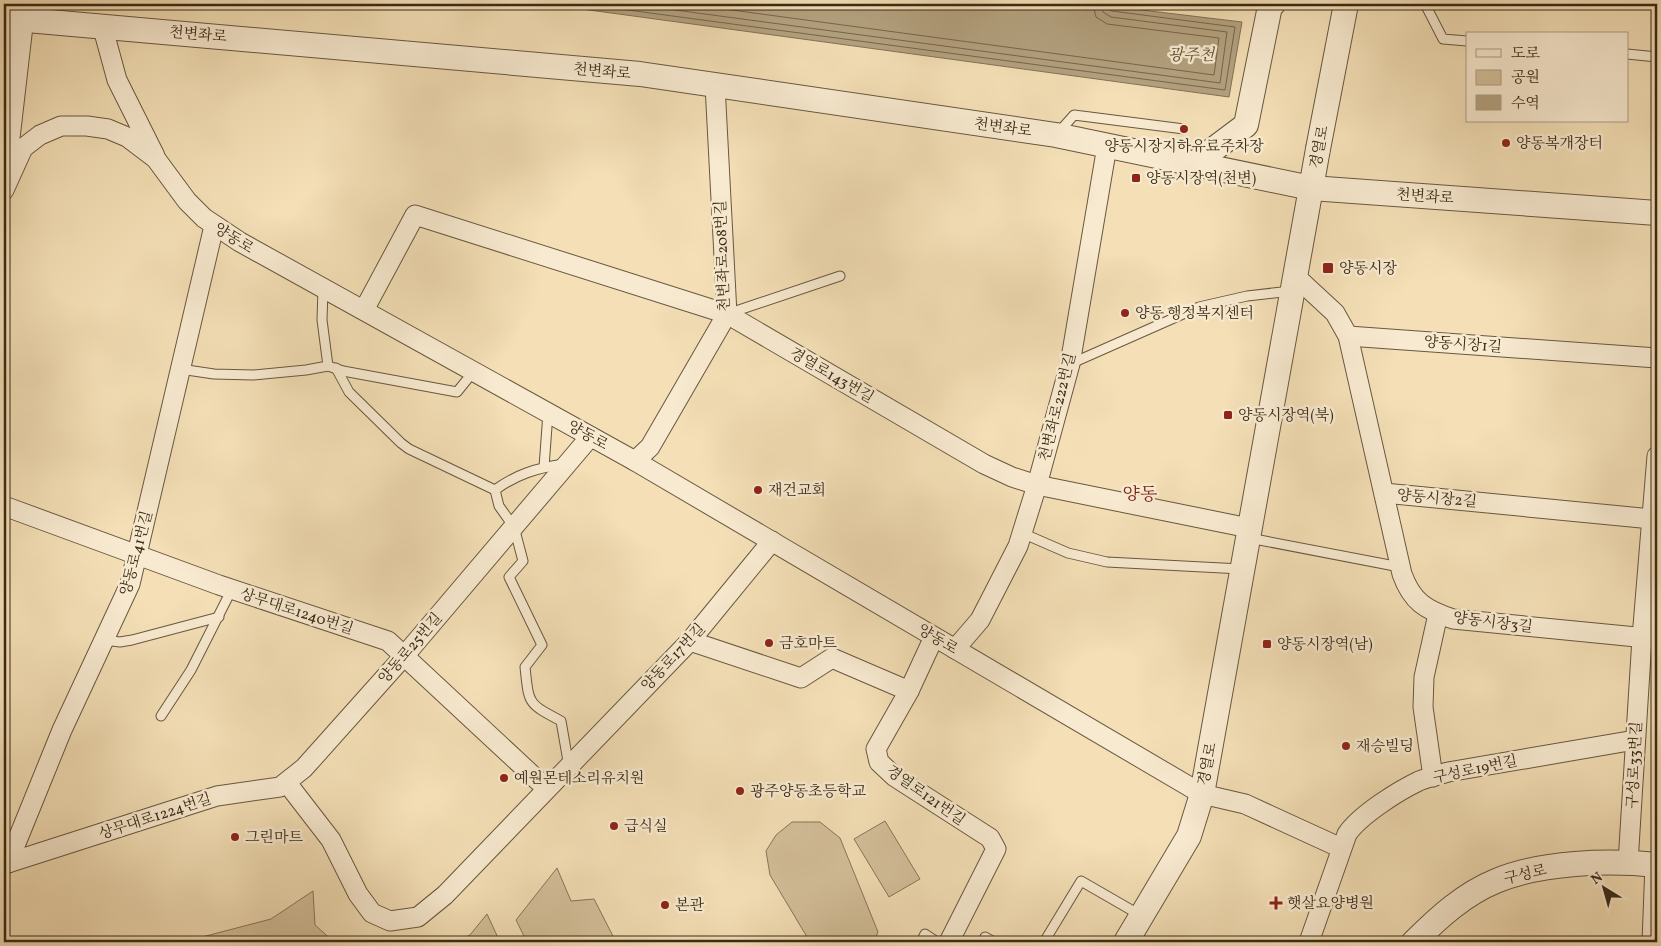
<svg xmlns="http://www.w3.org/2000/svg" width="1661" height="946" viewBox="0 0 1661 946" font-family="Vollkorn,'Noto Serif KR',serif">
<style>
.green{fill:#d4c09b;stroke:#867659}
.water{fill:#b4a280;stroke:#837256}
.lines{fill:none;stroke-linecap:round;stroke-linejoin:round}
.shore{stroke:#76664c;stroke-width:1}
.service-casing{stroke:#68583f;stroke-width:11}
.minor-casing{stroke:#68583f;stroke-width:21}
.tertiary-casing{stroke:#68583f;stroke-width:26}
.service{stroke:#f8ead0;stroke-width:9}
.minor{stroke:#f8ead0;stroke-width:19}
.tertiary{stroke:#f8ead0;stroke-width:24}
.tertiary-bridge-casing{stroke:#68583f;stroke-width:26;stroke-linecap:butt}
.tertiary-bridge{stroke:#f8ead0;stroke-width:24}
.poi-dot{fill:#8f2418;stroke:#f8ead0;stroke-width:2}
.labels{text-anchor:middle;stroke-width:5;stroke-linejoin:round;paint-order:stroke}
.street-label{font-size:15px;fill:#392b17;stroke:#f8ead0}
.poi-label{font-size:15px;fill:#392b17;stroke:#f8ead0;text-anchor:start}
.water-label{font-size:16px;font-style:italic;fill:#5e4f36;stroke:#f8ead0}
.quarter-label{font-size:18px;fill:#7a1f14;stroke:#f8ead0}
</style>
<rect width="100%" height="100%" fill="#f4dfb6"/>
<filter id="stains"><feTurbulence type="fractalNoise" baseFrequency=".004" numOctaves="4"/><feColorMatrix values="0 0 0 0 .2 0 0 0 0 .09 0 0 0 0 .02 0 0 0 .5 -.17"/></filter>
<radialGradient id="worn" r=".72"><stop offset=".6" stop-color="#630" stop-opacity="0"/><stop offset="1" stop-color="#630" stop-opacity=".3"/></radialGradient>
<g class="green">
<polygon points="885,821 920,879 889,897 854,839"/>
<polygon points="792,822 820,822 840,838 878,932 874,942 810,942 770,875 766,851 776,835"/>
<polygon points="557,868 571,901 594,899 616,942 527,942 516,920"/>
<polygon points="313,891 315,925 334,942 183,942 271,919"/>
<polygon points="487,914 500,942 455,942 470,935"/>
</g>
<polygon class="water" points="545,4 1092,4 1242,22 1229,97"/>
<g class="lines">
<g class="shore">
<polyline points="583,4 1225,90 1235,27 1112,11 1108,9 1107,4"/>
<polyline points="630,4 1220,83 1227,32 1111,17 1103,12 1100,4"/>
<polyline points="687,4 1214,75 1219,38 1107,24 1096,17 1093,4"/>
</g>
<g class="service-casing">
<g id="service">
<polyline points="1425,4 1443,39 1467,41"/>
<polyline points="1627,54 1657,57"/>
<polyline points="1058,133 1074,115 1184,129"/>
<polyline points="323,289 322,320 328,366"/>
<polyline points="727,314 840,276"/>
<polyline points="1070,364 1199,307 1247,296 1291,291"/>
<polyline points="336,368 349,392 401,443 409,449 495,490"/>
<polyline points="180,369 214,374 253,375 306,370 328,366 343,371 457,392 474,371"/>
<path d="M564,464C537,468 517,474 495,490L499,506L514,527L523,561L509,577L542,645L525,667C529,704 527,703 561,721L569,767"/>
<polyline points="544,467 548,413"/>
<polyline points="1022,533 1068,553 1107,562 1241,569"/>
<polyline points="1249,538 1400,567"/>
<polyline points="104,640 120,642 132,640 219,617"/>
<polyline points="161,716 191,670 232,589"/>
<polyline points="985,937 994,942"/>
<polyline points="921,942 925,934 934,940"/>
<polyline points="1044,942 1081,881 1140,915"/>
<polyline points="1647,942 1650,864"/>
</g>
</g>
<g class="minor-casing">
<g id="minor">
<polyline points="102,25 117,80 155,156"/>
<polyline points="4,190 23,148 40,135 61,126 87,126 108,129 127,137 156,159 187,201 204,218 240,242 635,461 1202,794 1245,804 1341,848"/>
<path d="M1295,276L1335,313L1348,336L1402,574C1412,602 1426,610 1453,619L1657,639"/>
<polyline points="364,310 415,215 727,314 984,464 1012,477 1037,485 1249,528"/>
<polyline points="1348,336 1657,358"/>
<polyline points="635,461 650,447 727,314 715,85"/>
<polyline points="1384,493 1652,519"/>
<polyline points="4,506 219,585 388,641 546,788"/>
<polyline points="934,637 909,691 876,749 879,762 895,777 990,838 996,849 949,942"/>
<polyline points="690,641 801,678 832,658 909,691"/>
<polyline points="955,649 980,620 1018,546 1037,485 1070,364 1107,146"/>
<polyline points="1433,777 1423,707 1424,677 1438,614"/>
<polyline points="287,783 331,840 358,894 372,913 390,921 418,917 445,895 690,641 772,541"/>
<polyline points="4,862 8,863 217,796 280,787 304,768 405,655 590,437"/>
<polyline points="8,863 62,730 130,584 214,226"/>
<polyline points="1628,863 1642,638 1657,456"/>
<path d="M1309,942L1347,834C1360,815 1398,791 1419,781C1428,777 1439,775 1448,772L1635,740"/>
</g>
</g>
<g class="tertiary-casing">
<g id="tertiary">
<polyline points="4,18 640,74 1056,135 1311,188 1657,213"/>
<polyline points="1194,164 1246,125 1270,6 1273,4"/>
<polyline points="4,168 23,4"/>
<polyline points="1126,942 1189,836 1202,794 1318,149"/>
<path d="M1414,942C1438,918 1464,894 1496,881C1541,862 1608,860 1657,865"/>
</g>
</g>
<use href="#service" class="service"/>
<use href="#minor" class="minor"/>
<use href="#tertiary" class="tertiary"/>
<g class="tertiary-bridge-casing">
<polyline id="tertiary-bridge" points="1318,149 1346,4"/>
</g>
<use href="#tertiary-bridge" class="tertiary-bridge"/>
</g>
<g class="poi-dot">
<circle cx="1184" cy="129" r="5"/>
<circle cx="1506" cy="143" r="5"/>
<rect x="1131" y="173" width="10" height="10" rx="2.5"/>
<rect x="1322" y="262" width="12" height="12" rx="2.5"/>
<circle cx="1125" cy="313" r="5"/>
<rect x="1223" y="410" width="10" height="10" rx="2.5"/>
<circle cx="758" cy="490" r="5"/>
<circle cx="769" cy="643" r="5"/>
<rect x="1262" y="639" width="10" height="10" rx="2.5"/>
<circle cx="1346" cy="746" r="5"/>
<circle cx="504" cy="778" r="5"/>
<circle cx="740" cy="791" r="5"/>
<circle cx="614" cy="826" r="5"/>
<circle cx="235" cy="837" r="5"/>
<path d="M1273.5 895.5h5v5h5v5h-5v5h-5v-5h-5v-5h5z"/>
<circle cx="665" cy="905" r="5"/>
</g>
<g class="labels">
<g class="street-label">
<text transform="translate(198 34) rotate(5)" y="5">천변좌로</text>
<text transform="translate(602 71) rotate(5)" y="5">천변좌로</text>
<text transform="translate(1003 127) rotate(8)" y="5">천변좌로</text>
<text transform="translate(1319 147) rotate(-79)" y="5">경열로</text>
<text transform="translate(1425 196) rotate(4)" y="5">천변좌로</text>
<text transform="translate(234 238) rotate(32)" y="5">양동로</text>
<text transform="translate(722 256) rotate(-92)" y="5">천변좌로208번길</text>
<text transform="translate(1463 344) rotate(4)" y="5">양동시장1길</text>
<text transform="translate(832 375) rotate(30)" y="5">경열로143번길</text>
<text transform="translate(1057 407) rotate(-76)" y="5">천변좌로222번길</text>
<text transform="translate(588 435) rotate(29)" y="5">양동로</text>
<text transform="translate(1437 498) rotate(5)" y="5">양동시장2길</text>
<text transform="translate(136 553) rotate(-75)" y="5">양동로41번길</text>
<text transform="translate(297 611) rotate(18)" y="5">상무대로1240번길</text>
<text transform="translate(1493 622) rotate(7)" y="5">양동시장3길</text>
<text transform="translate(938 639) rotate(31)" y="5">양동로</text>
<text transform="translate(410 648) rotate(-49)" y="5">양동로25번길</text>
<text transform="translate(673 657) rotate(-47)" y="5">양동로17번길</text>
<text transform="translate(1207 764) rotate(-79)" y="5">경열로</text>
<text transform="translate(1634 765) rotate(-87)" y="5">구성로33번길</text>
<text transform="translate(1475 769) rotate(-12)" y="5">구성로19번길</text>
<text transform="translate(926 795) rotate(35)" y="5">경열로121번길</text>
<text transform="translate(155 816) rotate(-18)" y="5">상무대로1224번길</text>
<text transform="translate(1525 874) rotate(-13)" y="5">구성로</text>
</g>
<g class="poi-label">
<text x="1516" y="148">양동복개장터</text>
<text x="1184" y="151" text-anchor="middle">양동시장지하유료주차장</text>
<text x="1146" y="183">양동시장역(천변)</text>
<text x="1339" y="273">양동시장</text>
<text x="1135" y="318">양동 행정복지센터</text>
<text x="1238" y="420">양동시장역(북)</text>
<text x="768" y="495">재건교회</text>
<text x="779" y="648">금호마트</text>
<text x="1277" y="649">양동시장역(남)</text>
<text x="1356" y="751">재승빌딩</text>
<text x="514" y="783">예원몬테소리유치원</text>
<text x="750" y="796">광주양동초등학교</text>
<text x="624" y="831">급식실</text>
<text x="245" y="842">그린마트</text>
<text x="1287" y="908">햇살요양병원</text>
<text x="675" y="910">본관</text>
</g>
<g class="water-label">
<text x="1191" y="60">광주천</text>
</g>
<g class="quarter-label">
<text x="1140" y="500">양동</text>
</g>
</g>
<rect width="1661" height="946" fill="none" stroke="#f4dfb6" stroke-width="20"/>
<rect x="5" y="5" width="1651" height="936" fill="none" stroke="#392b17" stroke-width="2.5"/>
<rect x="10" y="10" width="1641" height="926" fill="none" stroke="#392b17"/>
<rect x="1466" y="32" width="162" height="90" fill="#f8ead0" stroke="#ac9e86"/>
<rect x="1476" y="49" width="25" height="8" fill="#f8ead0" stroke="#ac9e86"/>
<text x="1511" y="58" font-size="15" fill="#392b17">도로</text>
<rect x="1476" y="70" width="25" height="15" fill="#d4c09b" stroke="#ac9e86"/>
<text x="1511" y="82" font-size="15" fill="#392b17">공원</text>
<rect x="1476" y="95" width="25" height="15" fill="#b4a280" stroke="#ac9e86"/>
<text x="1511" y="108" font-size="15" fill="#392b17">수역</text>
<g transform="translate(1604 888) rotate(323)" stroke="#f8ead0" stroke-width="4" paint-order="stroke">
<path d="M0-4L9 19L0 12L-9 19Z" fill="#392b17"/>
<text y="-8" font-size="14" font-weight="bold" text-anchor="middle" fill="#392b17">N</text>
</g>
<rect width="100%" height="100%" filter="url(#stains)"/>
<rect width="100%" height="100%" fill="url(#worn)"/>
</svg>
